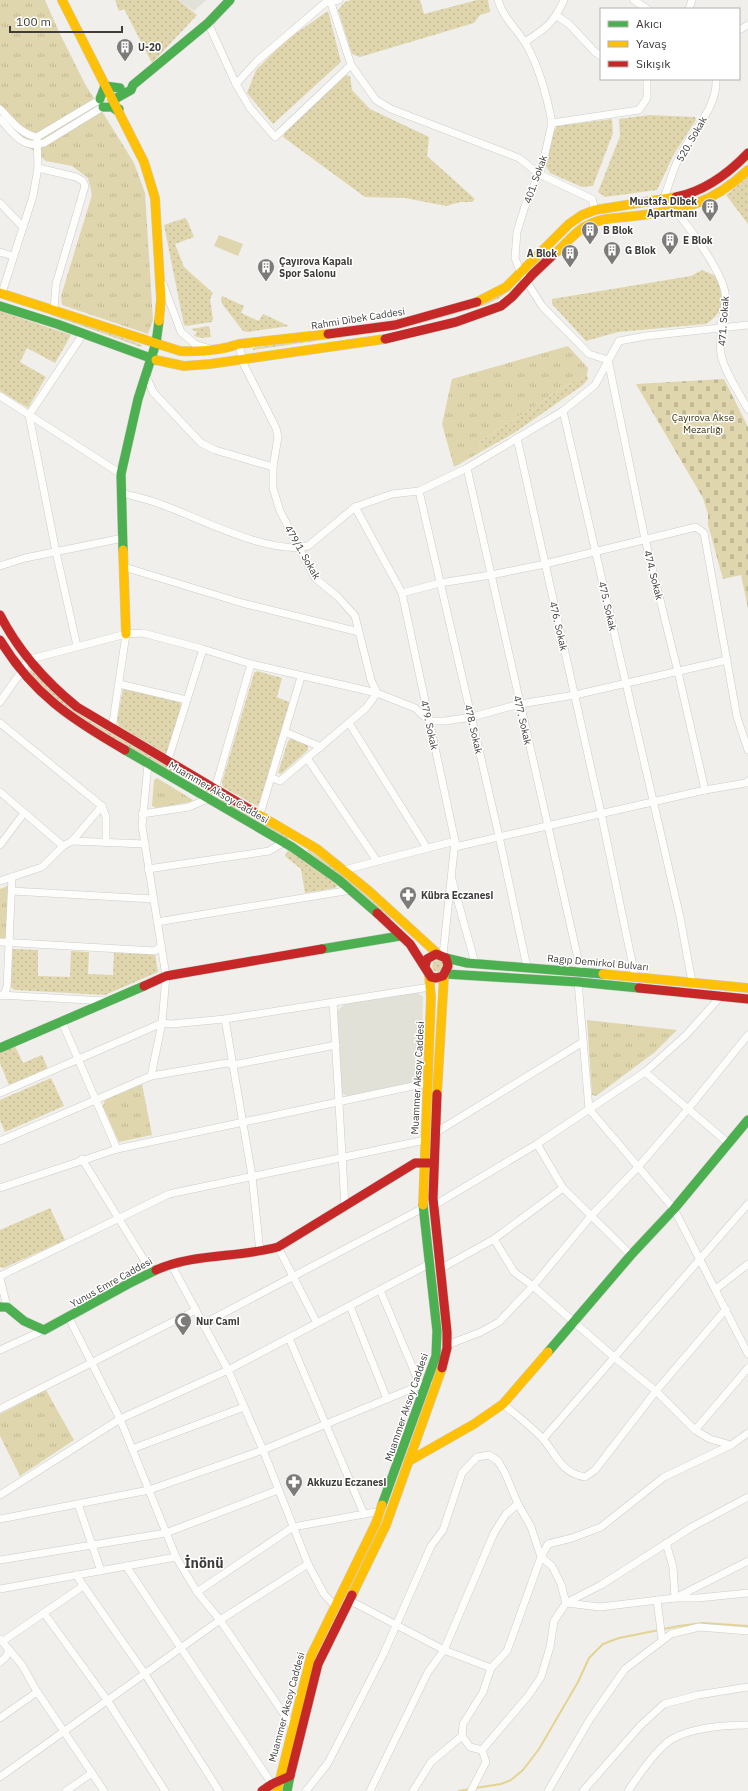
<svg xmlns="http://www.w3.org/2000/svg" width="748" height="1791" viewBox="0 0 748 1791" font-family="'IBM Plex Sans',sans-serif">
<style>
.built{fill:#e2e1d8}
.grass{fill:url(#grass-dots)}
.cemetery{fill:url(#cemetery-stones)}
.park{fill:url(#park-tufts)}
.pitch{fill:#e0d6ad}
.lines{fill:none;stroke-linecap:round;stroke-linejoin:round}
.stream{stroke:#e3d491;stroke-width:2}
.street-casing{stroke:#cdccc9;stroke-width:8}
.fast-casing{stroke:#cdccc9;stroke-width:10}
.slow-casing{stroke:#cdccc9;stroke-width:10}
.jam-casing{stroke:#cdccc9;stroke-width:10}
.street{stroke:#fdfdfc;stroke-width:7}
.fast{stroke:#4caf50;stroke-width:9}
.slow{stroke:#ffc107;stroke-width:9}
.jam{stroke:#c62828;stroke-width:9}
.labels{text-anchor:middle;stroke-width:3;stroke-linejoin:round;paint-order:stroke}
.poi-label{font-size:10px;font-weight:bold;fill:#3e3d3b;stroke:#fff;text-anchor:start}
.street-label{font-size:10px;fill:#3e3d3b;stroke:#fff}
.park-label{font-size:10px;fill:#3b3208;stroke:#fff}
.district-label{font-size:14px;font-weight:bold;fill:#3e3d3b;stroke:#fff}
</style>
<defs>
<pattern id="grass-dots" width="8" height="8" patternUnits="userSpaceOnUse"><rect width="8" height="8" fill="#e0d6ad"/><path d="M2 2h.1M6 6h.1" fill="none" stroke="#c1b996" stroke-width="1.8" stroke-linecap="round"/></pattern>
<pattern id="cemetery-stones" width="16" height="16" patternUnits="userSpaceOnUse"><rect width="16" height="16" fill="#e0d6ad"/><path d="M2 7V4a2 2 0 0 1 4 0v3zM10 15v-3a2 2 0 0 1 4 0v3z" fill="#c1b996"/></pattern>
<pattern id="park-tufts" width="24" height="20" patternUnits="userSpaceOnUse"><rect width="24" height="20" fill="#e0d6ad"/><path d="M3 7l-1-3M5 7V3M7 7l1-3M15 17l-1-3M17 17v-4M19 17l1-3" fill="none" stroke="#c1b996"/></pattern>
</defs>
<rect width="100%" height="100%" fill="#f0efeb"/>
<g class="built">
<polygon points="178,0 206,0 194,11"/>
<polygon points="417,992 423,997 421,1074 417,1082 347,1096 342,1093 337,1012 344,1004"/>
</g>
<g class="grass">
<polygon points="115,0 178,0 197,15 152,63 124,9 119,11"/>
<polygon points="351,0 420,0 424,14 477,0 488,0 490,12 480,15 474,23 360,57 352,54 338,10 345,2"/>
<polygon points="328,11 341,62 273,124 247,93 256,70 286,40"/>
<polygon points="345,75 350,76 352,90 370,109 429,137 427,156 475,199 472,202 460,202 446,206 405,198 365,197 283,137 286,130"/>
<polygon points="649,115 695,117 696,120 674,154 657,190 605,197 598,192 620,136 619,119"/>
<polygon points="612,119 613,133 593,186 582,187 550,173 545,165 552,135 557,126"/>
<polygon points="748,177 748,224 726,195"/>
<polygon points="185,218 187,220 194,237 175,244 184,267 213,293 210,299 213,319 212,322 186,326 184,325 164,225"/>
<path d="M702,270L716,276C718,281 723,288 724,293C725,307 717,317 706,324L618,332L586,341L552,304V299L691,276Z"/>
<polygon points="512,289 501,297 488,304 400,329 253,350 253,348 390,329"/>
<polygon points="222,296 244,306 241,313 259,321 263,314 289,326 248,332 243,331 223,305 221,300"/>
<polygon points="0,311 71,335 55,363 27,348 20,362 46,377 28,408 0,391"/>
<polygon points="51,312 142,345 141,347 51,315"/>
<polygon points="209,326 211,337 202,338 194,336 197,332 191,329"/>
<polygon points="587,375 588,379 583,385 514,433 484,450 479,442 567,385"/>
<path d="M31,670L49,689L85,718L289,837L287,839C239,812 191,784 143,756C102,731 61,708 28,673Z"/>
<polygon points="257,671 282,678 277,697 291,703 261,803 257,806 223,787 222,782 254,673"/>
<polygon points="126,687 180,702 181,707 169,748 166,754 119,726 117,721 123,689"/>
<polygon points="292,738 308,745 308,750 281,774 278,773 288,741"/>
<polygon points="308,849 348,879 391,918 389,920 307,851"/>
<polygon points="288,850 338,885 335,888 305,893 301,869 285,856"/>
<polygon points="15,949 38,950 38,976 70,977 71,951 89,952 88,974 113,975 114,953 155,954 158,972 105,995 15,990 10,987 12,950"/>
<circle cx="438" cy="966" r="6"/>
<polygon points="15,1046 23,1063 42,1055 48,1069 9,1085 0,1063 0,1052"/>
<polygon points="51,1078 64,1106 5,1132 0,1120 0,1100"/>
<polygon points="50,1208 65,1240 4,1268 0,1267 0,1230"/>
</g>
<polygon class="cemetery" points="724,379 748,427 748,608 741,575 723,579 708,525 708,514 703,498 636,384"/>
<g class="park">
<polygon points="0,0 45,0 59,32 85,84 134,163 145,193 153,320 148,334 62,305 61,296 92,195 88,178 72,166 46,161 31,149 0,114"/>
<polygon points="568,346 588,368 587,375 567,385 479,442 484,450 454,467 442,424 452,379"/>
<polygon points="157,778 193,800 190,802 156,808 152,806 154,780"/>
<polygon points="8,886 10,888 7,937 0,940 0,889"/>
<polygon points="587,1020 677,1030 655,1052 596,1096 592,1095"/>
<polygon points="142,1084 152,1135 119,1142 103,1107 105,1099"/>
<polygon points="46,1390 74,1440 20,1476 0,1436 0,1414"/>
</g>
<polygon class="pitch" points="219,235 243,244 238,256 214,246"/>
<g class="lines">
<g class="stream">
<polyline points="475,1788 501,1784 511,1780 523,1770 539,1749 578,1682 589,1658 603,1644 619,1638 679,1626 703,1623 748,1626"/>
<polyline points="459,1791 470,1789"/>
</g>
<g class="street-casing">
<g id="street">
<polyline points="330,0 351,65 376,100 391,109 519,158 539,174 592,199 595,210"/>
<polyline points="339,0 325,3 257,61 236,84 250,108 275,137 351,65"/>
<path d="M498,0C503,18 517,29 526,44C540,69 547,96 552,123"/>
<polyline points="634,0 647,9"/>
<polyline points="689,9 692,0"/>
<polyline points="557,16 569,24 595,52 601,56"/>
<polyline points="208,23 236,84"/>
<polyline points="739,30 748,25"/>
<path d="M525,42C546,28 553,24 564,0"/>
<path d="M716,79C718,109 689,134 678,160C672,172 669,185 664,198C681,215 722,270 725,293C727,304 721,318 721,329C721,337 720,346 721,354C723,369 740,395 748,409"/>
<path d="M0,109C11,120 20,134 37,137L104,97"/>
<path d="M0,119C13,133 23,150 44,143L106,105"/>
<polyline points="38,168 76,177 83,181 85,186 56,284 54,309"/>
<polyline points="0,203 23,227"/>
<polyline points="0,252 13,256"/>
<polyline points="163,284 181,332 195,344 210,349"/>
<polyline points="2,293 33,196 38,168 37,137"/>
<polyline points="239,344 243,363 276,428 278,437 273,467 273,488 280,511 315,578 338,597 355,616 371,680 377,693 415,708 429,721"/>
<polyline points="608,360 645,539 678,672 705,790"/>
<polyline points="608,360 589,354 542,306 520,271 515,258 517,232 525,206 542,167 552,123 639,110 647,98 647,79"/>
<polyline points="146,375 153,392 201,443 215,450 273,467"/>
<polyline points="0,396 121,474"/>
<polyline points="563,411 680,917 692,982"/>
<polyline points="517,438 601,813 635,976"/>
<polyline points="467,468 581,972"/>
<polyline points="419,491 499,836 527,967"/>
<path d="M122,493C136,497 150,500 163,505C201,519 269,555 308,546L355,507L392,494L419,491L467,468L563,411L595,385L619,341L646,336L748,325"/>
<polyline points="355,507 402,593 455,841 443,955"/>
<polyline points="0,566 25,558 123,538"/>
<polyline points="124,567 242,603 359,632"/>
<polyline points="402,593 440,583 491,575 545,564 696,527 704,533 737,717 748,750"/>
<polyline points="77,646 56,552 29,415 83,334"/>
<polyline points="119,684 187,700"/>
<polyline points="0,702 16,679 22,672 27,660 126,634 143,633 203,649 251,664 377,693 366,708 280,781 272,778"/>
<polyline points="429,721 445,721 472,717 520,704 575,695 727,660"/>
<polyline points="0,723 102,806 72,841 63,846 42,867 0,881"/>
<polyline points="349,723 427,848"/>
<polyline points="109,726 113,722 126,634"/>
<polyline points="285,732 321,747"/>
<polyline points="307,758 377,861"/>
<polyline points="168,760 203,649"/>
<polyline points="148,764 142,826 166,976 162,1023 151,1076"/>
<polyline points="215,789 251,664"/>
<polyline points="0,792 63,846"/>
<polyline points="102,806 106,817 106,843"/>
<polyline points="142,814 189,807 207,799"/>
<polyline points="260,814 301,677"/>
<polyline points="72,841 145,844"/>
<polyline points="0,845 24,813"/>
<polyline points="455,847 705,790 746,783 748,781"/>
<polyline points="148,869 269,851 284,842"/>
<polyline points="344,870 455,841"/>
<polyline points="452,880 475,963"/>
<polyline points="12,891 153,899"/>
<polyline points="157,922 351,890"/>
<polyline points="0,942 155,951 161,946"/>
<polyline points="578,982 589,1109 674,1209 748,1354"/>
<polyline points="0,995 106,1001"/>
<polyline points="0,996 4,995 7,987 12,877"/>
<polyline points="333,1002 345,1206"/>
<polyline points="225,1019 252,1176 260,1252"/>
<polyline points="62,1022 117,1149"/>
<polyline points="645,1072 728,1143"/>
<polyline points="0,1093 162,1023 171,1024 225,1019 430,987"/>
<polyline points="435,1133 583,1042"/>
<polyline points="0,1141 151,1076 227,1063 233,1065 336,1045"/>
<polyline points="537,1144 563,1188 631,1255"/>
<polyline points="82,1159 151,1271"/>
<polyline points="0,1188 117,1149 427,1083"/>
<polyline points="433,1206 537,1144 645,1072 686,1035 722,995"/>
<polyline points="494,1239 514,1272 533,1286 615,1358 656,1391 695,1430 710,1439 731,1445"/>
<polyline points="278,1247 317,1323"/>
<polyline points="171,1264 228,1370 263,1450 308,1564 324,1594 335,1606"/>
<polyline points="440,1269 494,1239 563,1188"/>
<polyline points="0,1276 169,1194 425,1140"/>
<polyline points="0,1278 7,1307"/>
<polyline points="716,1289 748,1264"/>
<polyline points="380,1290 420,1385"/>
<polyline points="350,1306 387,1399"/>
<polyline points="69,1318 120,1419 176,1557 197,1592 220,1620 292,1726"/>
<polyline points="203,1324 423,1208"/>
<polyline points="289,1338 364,1514"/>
<polyline points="447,1345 481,1332 499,1322 533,1286 591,1216 638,1167 688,1109 748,1035"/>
<polyline points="0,1350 44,1330"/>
<path d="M503,1404C516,1415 531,1426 543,1439C557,1455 561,1473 585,1477L595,1470L656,1391L726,1309"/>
<polyline points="0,1409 196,1310"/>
<polyline points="695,1430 748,1368"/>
<polyline points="543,1439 748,1204"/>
<polyline points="132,1449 244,1407"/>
<polyline points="0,1495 120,1419 228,1370 429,1264"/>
<polyline points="78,1504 101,1571"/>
<polyline points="0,1519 149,1490 263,1450 428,1382"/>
<polyline points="666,1543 673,1567 675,1598 698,1598 748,1593"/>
<polyline points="0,1560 166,1533 278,1490"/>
<polyline points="126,1566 272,1784"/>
<polyline points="76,1575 145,1674 219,1791"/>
<polyline points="0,1589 176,1557"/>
<polyline points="197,1592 293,1527 381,1511"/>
<polyline points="349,1600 444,1650 491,1668"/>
<polyline points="657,1600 662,1639"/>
<polyline points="44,1613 107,1700 165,1791"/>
<polyline points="0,1639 22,1665 36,1690 104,1791"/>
<polyline points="3,1641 83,1586"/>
<polyline points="0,1662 6,1657 9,1649"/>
<polyline points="0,1718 37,1692"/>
<polyline points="482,1750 470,1747 462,1736 463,1724 483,1692 491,1668 507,1651 541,1557 548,1544 572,1538 601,1527 664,1477 731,1445 748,1433"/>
<polyline points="0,1777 220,1620 308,1564"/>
<polyline points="66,1791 92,1773"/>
<polyline points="306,1791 328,1763 383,1655 431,1546 443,1530 462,1473 477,1457 489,1455 498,1461 505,1473 518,1504 531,1527 541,1557 552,1566 561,1584 566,1603 600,1607 675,1598 748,1561"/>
<polyline points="370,1791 428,1672 444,1650 494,1533 506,1514 518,1504"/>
<polyline points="413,1791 431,1762 462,1736"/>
<polyline points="471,1791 486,1762 482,1750 528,1696 541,1677 550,1647 554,1621 566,1603 601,1585 692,1527 748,1497"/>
<polyline points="548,1791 590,1719 625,1669 671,1634 699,1627 748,1631"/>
<polyline points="583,1791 640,1726 664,1704 698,1695 748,1687"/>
<path d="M628,1791C638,1776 657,1748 672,1739C694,1727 723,1725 748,1725"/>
</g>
</g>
<g class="fast-casing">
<g id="fast">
<polyline points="100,99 105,86 120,88"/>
<polyline points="113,100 131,90 133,85 208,23 230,0"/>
<polyline points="103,107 112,107 118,111 119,109"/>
<polyline points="0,306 57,324 156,360"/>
<polyline points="123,550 121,474 138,399 156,343 159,321"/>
<polyline points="125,750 292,847 339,880 377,913"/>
<polyline points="322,949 400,936"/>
<polyline points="446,958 467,963 603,974"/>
<polyline points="446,974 578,982 639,988"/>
<polyline points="0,1048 144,986"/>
<polyline points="0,1307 7,1307 24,1321 44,1330 128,1284 156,1270"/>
<polyline points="548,1352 631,1255 674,1209 748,1120"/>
<polyline points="382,1505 436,1356 437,1331 423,1205"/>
<polyline points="287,1791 290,1776"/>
</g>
</g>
<g class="slow-casing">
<g id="slow">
<polyline points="62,0 144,162 155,198 161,299 159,321"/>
<path d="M553,255C566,245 575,230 590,224C604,217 620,218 635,216C683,210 712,204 748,170"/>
<path d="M0,293L180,351C201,352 219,351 239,344L328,334"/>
<polyline points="477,302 506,287 569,224 582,215 595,210 676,197"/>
<polyline points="156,360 184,366 210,364 385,339"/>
<polyline points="123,550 126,634"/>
<polyline points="254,812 317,849 369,891 438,954"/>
<polyline points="603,974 748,988"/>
<polyline points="437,1094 444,976"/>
<polyline points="423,1205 431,997 429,975"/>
<polyline points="409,1461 474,1424 503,1404 548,1352"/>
<polyline points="352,1595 386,1525 442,1368"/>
<polyline points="277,1791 311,1656 376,1523 382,1505"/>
</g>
</g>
<g class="jam-casing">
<g id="jam">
<path d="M676,197C705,191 728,174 748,153"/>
<polyline points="328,334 395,325 477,302"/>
<polyline points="385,339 456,322 501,306 512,297 533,274 553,255"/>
<path d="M0,615C19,652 45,681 77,707L254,812"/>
<path d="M0,640C33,694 71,719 125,750"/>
<polyline points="377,913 410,944 431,977 436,978 443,976 448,966 446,958 436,954 427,959 425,967"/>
<polyline points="144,986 166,976 322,949"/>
<polyline points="639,988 748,999"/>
<polyline points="437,1094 433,1198 447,1332 447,1348 442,1368"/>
<path d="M156,1270C194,1253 238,1258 278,1247L415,1163H429"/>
<polyline points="262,1791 272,1784 290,1776 318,1664 352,1595"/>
</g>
</g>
<use href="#street" class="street"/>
<use href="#fast" class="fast"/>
<use href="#slow" class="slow"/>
<use href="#jam" class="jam"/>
</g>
<defs>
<g id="building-pin" transform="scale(0.9)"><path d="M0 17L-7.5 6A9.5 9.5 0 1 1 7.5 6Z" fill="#7c7b79" stroke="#fff"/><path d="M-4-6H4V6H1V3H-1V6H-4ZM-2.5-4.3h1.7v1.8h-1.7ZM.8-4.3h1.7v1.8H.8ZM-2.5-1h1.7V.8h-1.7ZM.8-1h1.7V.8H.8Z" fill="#fff"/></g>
<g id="pharmacy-pin" transform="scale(0.9)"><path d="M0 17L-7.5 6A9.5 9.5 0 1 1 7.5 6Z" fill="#7c7b79" stroke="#fff"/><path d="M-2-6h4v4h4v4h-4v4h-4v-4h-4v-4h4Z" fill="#fff"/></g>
<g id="mosque-pin" transform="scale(0.9)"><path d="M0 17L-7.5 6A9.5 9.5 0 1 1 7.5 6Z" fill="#7c7b79" stroke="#fff"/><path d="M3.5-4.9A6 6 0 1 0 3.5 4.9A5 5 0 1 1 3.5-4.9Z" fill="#fff"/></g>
</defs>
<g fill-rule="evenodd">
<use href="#building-pin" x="125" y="47"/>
<use href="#building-pin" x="710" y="207"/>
<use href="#building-pin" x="590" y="230"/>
<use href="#building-pin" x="670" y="240"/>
<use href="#building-pin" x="612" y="250"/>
<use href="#building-pin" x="570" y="253"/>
<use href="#building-pin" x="266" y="267"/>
<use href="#pharmacy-pin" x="408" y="895"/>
<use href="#mosque-pin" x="183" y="1321"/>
<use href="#pharmacy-pin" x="294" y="1482"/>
</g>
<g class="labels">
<g class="poi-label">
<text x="138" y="51">U-20</text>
<text x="697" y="205" text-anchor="end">Mustafa Dibek<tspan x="697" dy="12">Apartmanı</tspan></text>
<text x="603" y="234">B Blok</text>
<text x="683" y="244">E Blok</text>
<text x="625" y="254">G Blok</text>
<text x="557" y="257" text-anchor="end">A Blok</text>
<text x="279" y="265">Çayırova Kapalı<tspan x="279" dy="12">Spor Salonu</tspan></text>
<text x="421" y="899">Kübra Eczanesi</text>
<text x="196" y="1325">Nur Cami</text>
<text x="307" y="1486">Akkuzu Eczanesi</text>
</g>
<g class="street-label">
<text transform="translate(691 139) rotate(-60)" y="4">520. Sokak</text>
<text transform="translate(535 179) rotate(-70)" y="4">401. Sokak</text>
<text transform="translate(358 318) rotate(-9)" y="4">Rahmi Dibek Caddesi</text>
<text transform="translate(723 321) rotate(-86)" y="4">471. Sokak</text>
<text transform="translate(303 552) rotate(60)" y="4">479/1. Sokak</text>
<text transform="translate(654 575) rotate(76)" y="4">474. Sokak</text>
<text transform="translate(608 606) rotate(77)" y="4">475. Sokak</text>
<text transform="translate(559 626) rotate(77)" y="4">476. Sokak</text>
<text transform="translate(523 720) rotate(77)" y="4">477. Sokak</text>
<text transform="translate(430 725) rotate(78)" y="4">479. Sokak</text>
<text transform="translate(474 729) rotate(77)" y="4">478. Sokak</text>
<text transform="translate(219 792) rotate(30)" y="4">Muammer Aksoy Caddesi</text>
<text transform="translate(598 962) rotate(5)" y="4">Ragıp Demirkol Bulvarı</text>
<text transform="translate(417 1078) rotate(-87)" y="4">Muammer Aksoy Caddesi</text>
<text transform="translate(111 1282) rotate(-29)" y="4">Yunus Emre Caddesi</text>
<text transform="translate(406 1407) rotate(-71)" y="4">Muammer Aksoy Caddesi</text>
<text transform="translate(286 1707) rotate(-75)" y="4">Muammer Aksoy Caddesi</text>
</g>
<g class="park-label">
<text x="703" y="421">Çayırova Akse<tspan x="703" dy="12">Mezarlığı</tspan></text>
</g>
<g class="district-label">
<text x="204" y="1568">İnönü</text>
</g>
</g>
<rect x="600" y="8" width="140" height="72" fill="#ffffff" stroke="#b2b1b1"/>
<rect x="608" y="21" width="20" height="6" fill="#4caf50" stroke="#b2b1b1"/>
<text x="636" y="28" font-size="12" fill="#3e3d3b">Akıcı</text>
<rect x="608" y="41" width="20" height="6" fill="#ffc107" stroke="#b2b1b1"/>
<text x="636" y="48" font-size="12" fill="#3e3d3b">Yavaş</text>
<rect x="608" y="61" width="20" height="6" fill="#c62828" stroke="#b2b1b1"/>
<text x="636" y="68" font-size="12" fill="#3e3d3b">Sıkışık</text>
<path d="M10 26v6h112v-6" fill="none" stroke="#3e3d3b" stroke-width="2"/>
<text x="16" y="26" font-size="12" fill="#3e3d3b" stroke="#ffffff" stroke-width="3" paint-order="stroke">100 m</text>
</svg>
